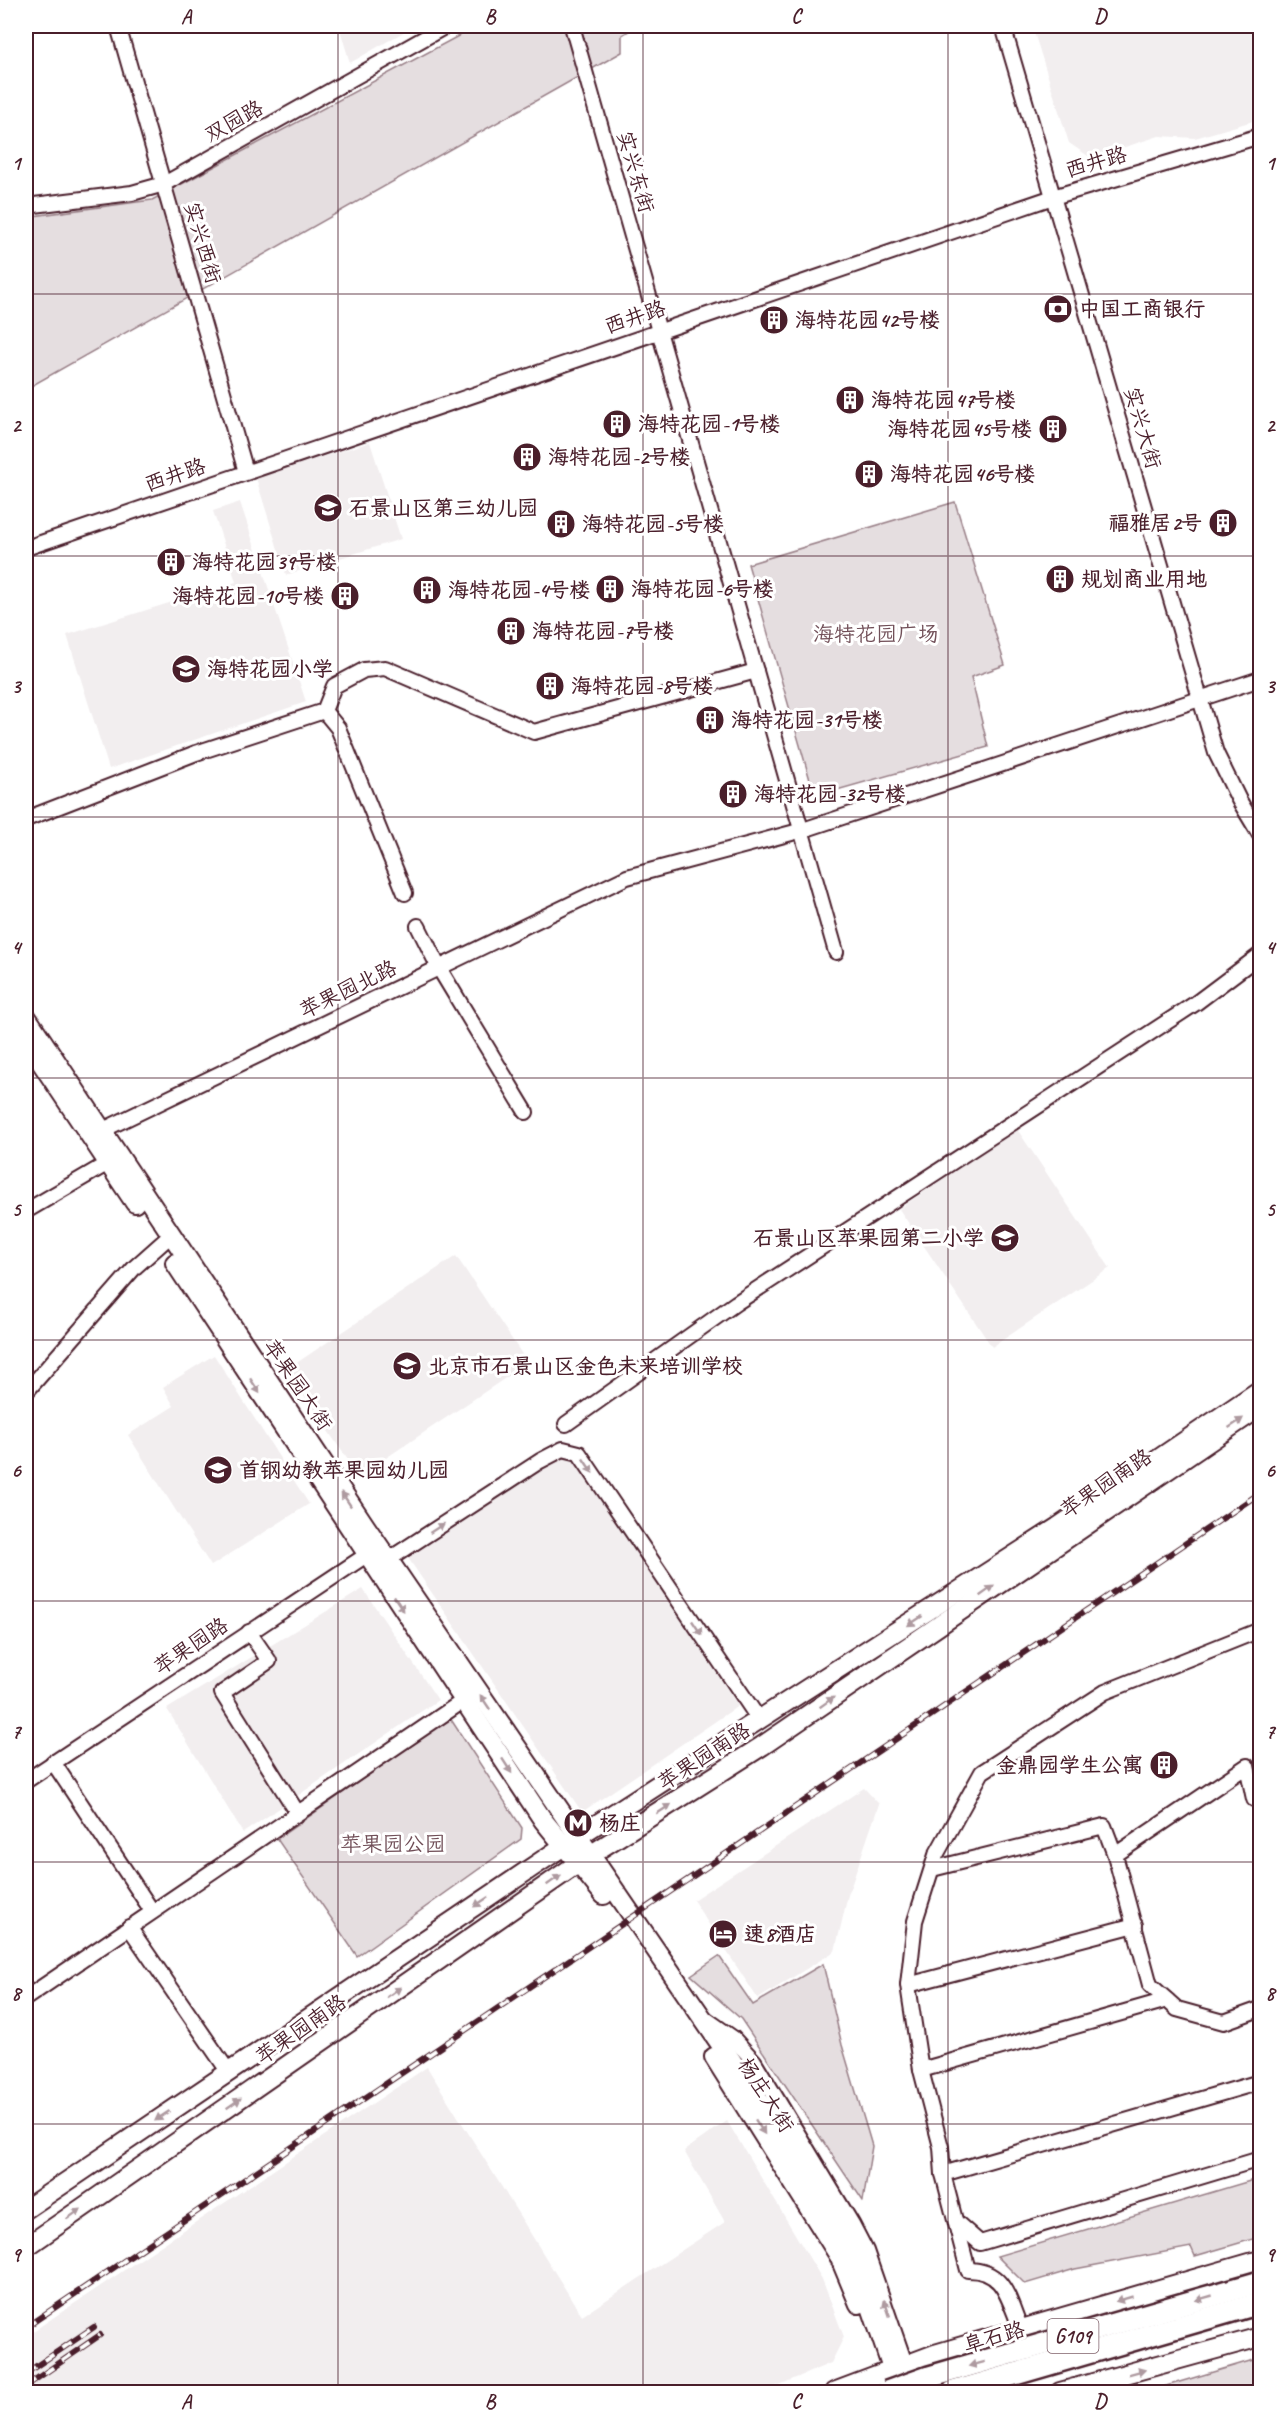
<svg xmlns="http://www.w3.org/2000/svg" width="1286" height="2418" viewBox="0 0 1286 2418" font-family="Caveat,'LXGW WenKai TC',sans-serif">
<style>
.built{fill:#f2eeef}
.green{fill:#e5dee0;stroke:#987e86;stroke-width:1.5}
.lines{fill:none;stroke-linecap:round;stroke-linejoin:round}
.minor-casing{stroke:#4a1f2b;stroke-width:18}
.major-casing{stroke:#4a1f2b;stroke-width:22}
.minor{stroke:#fff;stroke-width:14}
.major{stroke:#fff;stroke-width:18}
.rail-casing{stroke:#4a1f2b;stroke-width:6}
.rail{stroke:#fff;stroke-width:4;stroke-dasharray:11;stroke-linecap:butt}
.highway-bridge-casing{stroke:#4a1f2b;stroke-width:26;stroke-linecap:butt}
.highway-bridge{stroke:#fff;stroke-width:21}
.oneway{fill:#ae9aa0}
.grid{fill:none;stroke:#4a1f2b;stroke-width:1.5;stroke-opacity:0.55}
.labels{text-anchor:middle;stroke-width:6;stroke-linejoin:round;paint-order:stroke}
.shield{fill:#fff;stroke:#80626b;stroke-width:1.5}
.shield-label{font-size:20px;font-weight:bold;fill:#4a1f2b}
.street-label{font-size:21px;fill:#4a1f2b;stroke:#fff}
.poi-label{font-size:21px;font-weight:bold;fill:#4a1f2b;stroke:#fff;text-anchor:start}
.park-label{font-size:21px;fill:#714f58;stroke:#fff}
.neatline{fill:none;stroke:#4a1f2b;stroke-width:2}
.grid-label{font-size:20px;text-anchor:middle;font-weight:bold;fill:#4a1f2b}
</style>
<rect width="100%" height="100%" fill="#fff"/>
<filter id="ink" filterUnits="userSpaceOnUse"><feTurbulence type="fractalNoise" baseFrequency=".0167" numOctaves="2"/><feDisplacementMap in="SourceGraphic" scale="12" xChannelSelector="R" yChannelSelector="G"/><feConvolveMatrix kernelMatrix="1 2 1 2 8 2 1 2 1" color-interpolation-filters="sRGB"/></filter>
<g filter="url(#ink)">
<g class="built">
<polygon points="339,26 414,26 350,63"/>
<polygon points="1032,26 1260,26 1260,119 1195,138 1159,136 1091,158 1069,143"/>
<polygon points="370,442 401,539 286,575 256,478"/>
<polygon points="240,502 306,702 109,769 67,635 236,582 213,511"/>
<polygon points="1017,1129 1110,1268 992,1347 899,1209"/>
<polygon points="456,1256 528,1363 359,1476 286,1370"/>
<polygon points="214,1355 309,1504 211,1566 128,1435 174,1406 163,1387"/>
<polygon points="563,1456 573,1457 738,1706 582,1812 408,1558"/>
<polygon points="363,1589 438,1700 243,1833 167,1709"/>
<polygon points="864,1788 879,1804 848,1895 835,1951 758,1999 693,1900"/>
<polygon points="427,2067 582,2316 725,2222 684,2151 727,2121 822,2279 844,2337 831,2363 763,2392 26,2392 26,2336"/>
</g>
<g class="green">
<polygon points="477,26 637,26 622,35 622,52 26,389 26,217 152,200"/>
<polygon points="955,502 1005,665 971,677 988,747 830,792 810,780 748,564"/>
<polygon points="450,1718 522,1828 521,1839 357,1956 277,1839"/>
<polygon points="719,1956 753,2005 823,1964 842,2045 872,2146 863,2201 741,2019 691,1975"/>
<polygon points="1260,2178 1260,2237 1195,2256 1191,2247 1075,2269 1025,2284 997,2256"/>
<polygon points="1260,2358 1260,2392 1146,2392"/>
</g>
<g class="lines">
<g class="minor-casing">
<g id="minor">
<polyline points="118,26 246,472"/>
<polyline points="572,26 836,952"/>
<polyline points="1003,26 1216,753 1239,800 1260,835"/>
<polyline points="26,206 132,193 164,184 446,26"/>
<polyline points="26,548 1053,197 1260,136"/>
<polyline points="324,711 338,728 405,893"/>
<polyline points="26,819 196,753 324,711 334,686 364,670 385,668 534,732 756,671"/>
<polyline points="418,926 439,968 526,1112"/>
<polyline points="103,1130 627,877 803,830 1260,679"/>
<polyline points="26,1211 115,1159"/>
<polyline points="26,1392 135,1267 171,1235"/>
<polyline points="566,1424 736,1303 1196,1003 1260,955"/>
<polyline points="388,1560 540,1461 563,1449 579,1453 760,1721"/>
<polyline points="249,1632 269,1661 222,1693 297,1812"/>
<polyline points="53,1762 152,1911"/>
<polyline points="26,1781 374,1550"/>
<polyline points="1260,1799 1254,1799 1247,1766 1115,1855 1150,1985 1177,2009 1224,2022 1260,2009"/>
<polyline points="932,1869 1104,1826 1115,1855"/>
<polyline points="129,1927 228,2071"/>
<polyline points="908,1985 1135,1925"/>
<polyline points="26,1998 463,1701"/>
<polyline points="706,2019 733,2038 754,2061 852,2224 866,2251 908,2372"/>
<polyline points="921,2070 1167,2000"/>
<polyline points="943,2174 941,2147 921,2070 908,1985 915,1921 936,1855 982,1772 1105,1692 1260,1630"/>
<polyline points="956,2222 980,2243 1260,2159"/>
<path d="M1021,2329C1008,2299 1005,2270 968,2270L943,2174L1260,2082"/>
<polyline points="1007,2369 1014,2392"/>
</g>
</g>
<g class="major-casing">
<g id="major">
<polyline points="26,1016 366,1527 773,2121 854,2257 900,2392"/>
<polyline points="26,1040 135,1203"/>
<polyline points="175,1263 543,1820 604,1895"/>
<polyline points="714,2057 839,2256 859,2304"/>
<polyline points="26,2209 577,1837 1058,1527 1260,1390"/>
<polyline points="26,2247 590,1855 762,1746 1260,1407"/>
<polyline points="834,2392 935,2354 1260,2260"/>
<polyline points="1060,2392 1260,2337"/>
</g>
</g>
<use href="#minor" class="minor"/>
<use href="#major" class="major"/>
<g class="rail-casing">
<g id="rail">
<polyline points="26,2327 1260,1493"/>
<polyline points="26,2373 94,2327"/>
<polyline points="26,2386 100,2335"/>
</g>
</g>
<use href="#rail" class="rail"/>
<g class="highway-bridge-casing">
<g id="highway-bridge">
<polyline points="887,2392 929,2377 1260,2282"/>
<polyline points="953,2392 1260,2303"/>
</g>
</g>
<use href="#highway-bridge" class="highway-bridge"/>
</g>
<defs><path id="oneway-solid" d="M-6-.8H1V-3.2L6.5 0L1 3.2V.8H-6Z" transform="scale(1.5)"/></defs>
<g class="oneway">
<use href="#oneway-solid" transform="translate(255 1386) rotate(57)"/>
<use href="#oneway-solid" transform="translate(1236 1423) rotate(-34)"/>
<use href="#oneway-solid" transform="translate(588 1466) rotate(56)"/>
<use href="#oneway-solid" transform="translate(346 1499) rotate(-124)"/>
<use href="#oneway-solid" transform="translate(437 1528) rotate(-33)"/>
<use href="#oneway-solid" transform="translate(987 1591) rotate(-35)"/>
<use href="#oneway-solid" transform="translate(399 1604) rotate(56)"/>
<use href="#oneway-solid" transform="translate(915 1621) rotate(147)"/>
<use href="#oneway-solid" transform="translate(697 1628) rotate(56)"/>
<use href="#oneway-solid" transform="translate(485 1702) rotate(-124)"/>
<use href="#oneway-solid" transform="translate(827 1702) rotate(-35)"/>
<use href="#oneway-solid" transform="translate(507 1766) rotate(57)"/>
<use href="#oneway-solid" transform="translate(664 1809) rotate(-33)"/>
<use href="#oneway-solid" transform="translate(554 1880) rotate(-35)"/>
<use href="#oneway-solid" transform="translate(481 1902) rotate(146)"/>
<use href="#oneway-solid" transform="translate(394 1992) rotate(-35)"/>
<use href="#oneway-solid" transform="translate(234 2103) rotate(-35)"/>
<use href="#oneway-solid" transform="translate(162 2116) rotate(146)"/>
<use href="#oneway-solid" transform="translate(760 2127) rotate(57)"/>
<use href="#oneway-solid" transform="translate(74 2214) rotate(-35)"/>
<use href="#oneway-solid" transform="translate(1204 2298) rotate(164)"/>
<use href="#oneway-solid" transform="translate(1124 2299) rotate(164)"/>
<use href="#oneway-solid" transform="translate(887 2308) rotate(-109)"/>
<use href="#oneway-solid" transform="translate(977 2364) rotate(165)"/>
<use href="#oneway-solid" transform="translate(1137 2372) rotate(-15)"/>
</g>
</g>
<path class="grid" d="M338,26V2392M643,26V2392M948,26V2392M26,294H1260M26,556H1260M26,817H1260M26,1078H1260M26,1340H1260M26,1601H1260M26,1862H1260M26,2124H1260"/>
<defs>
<g id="bank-disc" transform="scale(1.5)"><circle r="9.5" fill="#4a1f2b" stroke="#fff"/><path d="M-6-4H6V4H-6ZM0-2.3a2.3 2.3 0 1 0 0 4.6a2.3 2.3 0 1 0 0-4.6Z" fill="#fff"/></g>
<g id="building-disc" transform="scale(1.5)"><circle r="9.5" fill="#4a1f2b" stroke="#fff"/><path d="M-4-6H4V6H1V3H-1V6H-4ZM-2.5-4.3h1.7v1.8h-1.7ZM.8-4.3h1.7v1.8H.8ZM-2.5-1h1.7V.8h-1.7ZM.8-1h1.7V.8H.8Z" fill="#fff"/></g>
<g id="school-disc" transform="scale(1.5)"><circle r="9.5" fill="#4a1f2b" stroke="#fff"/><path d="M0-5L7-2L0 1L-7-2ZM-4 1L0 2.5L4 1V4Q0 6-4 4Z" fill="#fff"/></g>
<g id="metro-disc" transform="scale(1.5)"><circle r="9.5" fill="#4a1f2b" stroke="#fff"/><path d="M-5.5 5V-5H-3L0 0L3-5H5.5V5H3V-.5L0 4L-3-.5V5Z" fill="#fff"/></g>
<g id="hotel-disc" transform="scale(1.5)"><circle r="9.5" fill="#4a1f2b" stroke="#fff"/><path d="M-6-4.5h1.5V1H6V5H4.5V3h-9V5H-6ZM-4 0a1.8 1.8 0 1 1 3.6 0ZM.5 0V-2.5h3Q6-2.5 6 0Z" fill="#fff"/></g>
</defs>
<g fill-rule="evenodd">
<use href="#bank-disc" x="1058" y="309"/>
<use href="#building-disc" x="774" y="320"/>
<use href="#building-disc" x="850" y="400"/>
<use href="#building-disc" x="617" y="424"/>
<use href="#building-disc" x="1053" y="429"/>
<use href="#building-disc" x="527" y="457"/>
<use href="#building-disc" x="869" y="474"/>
<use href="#school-disc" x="328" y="508"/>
<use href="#building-disc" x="1223" y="523"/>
<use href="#building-disc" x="561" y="524"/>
<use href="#building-disc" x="171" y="562"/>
<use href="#building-disc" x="1060" y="579"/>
<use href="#building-disc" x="610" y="589"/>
<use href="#building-disc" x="427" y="590"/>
<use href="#building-disc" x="345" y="596"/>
<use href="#building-disc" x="511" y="631"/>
<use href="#school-disc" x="186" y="669"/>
<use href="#building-disc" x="550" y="686"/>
<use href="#building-disc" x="710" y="720"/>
<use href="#building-disc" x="733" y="794"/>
<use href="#school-disc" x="1005" y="1238"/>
<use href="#school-disc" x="407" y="1366"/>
<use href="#school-disc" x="218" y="1470"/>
<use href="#building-disc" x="1164" y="1765"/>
<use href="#metro-disc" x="578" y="1823"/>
<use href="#hotel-disc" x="723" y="1934"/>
</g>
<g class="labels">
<rect class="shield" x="1047.5" y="2319" width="51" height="34" rx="4.5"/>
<g class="shield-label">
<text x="1073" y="2343">G109</text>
</g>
<g class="street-label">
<text transform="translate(234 121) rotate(-29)" y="7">双园路</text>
<text transform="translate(1096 162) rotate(-16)" y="7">西井路</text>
<text transform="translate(636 172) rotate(74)" y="7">实兴东街</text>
<text transform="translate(203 243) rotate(74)" y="7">实兴西街</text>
<text transform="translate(635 317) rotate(-19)" y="7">西井路</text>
<text transform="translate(1143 428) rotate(74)" y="7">实兴大街</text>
<text transform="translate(175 475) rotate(-19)" y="7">西井路</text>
<text transform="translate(348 989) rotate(-26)" y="7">苹果园北路</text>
<text transform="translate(298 1385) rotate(56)" y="7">苹果园大街</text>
<text transform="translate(1106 1483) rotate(-34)" y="7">苹果园南路</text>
<text transform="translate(191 1646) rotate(-34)" y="7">苹果园路</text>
<text transform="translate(704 1756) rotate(-33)" y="7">苹果园南路</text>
<text transform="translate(301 2029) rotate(-35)" y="7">苹果园南路</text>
<text transform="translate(766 2095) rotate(57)" y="7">杨庄大街</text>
<text transform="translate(994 2337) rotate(-16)" y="7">阜石路</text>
</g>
<g class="poi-label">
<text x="1079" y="316">中国工商银行</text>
<text x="795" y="327">海特花园42号楼</text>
<text x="871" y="407">海特花园47号楼</text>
<text x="638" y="431">海特花园-1号楼</text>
<text x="1032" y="436" text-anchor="end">海特花园45号楼</text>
<text x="548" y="464">海特花园-2号楼</text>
<text x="890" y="481">海特花园46号楼</text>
<text x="349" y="515">石景山区第三幼儿园</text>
<text x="1202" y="530" text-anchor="end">福雅居2号</text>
<text x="582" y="531">海特花园-5号楼</text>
<text x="192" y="569">海特花园39号楼</text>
<text x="1081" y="586">规划商业用地</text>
<text x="631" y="596">海特花园-6号楼</text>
<text x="448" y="597">海特花园-4号楼</text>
<text x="324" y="603" text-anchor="end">海特花园-10号楼</text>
<text x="532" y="638">海特花园-7号楼</text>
<text x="207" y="676">海特花园小学</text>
<text x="571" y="693">海特花园-8号楼</text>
<text x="731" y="727">海特花园-31号楼</text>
<text x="754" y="801">海特花园-32号楼</text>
<text x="984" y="1245" text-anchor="end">石景山区苹果园第二小学</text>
<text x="428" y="1373">北京市石景山区金色未来培训学校</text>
<text x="239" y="1477">首钢幼教苹果园幼儿园</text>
<text x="1143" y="1772" text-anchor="end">金鼎园学生公寓</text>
<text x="599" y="1830">杨庄</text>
<text x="744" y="1941">速8酒店</text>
</g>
<g class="park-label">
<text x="876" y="641">海特花园广场</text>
<text x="393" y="1851">苹果园公园</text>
</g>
</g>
<rect width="1286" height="2418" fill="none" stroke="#fff" stroke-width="66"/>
<rect x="33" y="33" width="1220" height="2352" class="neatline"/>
<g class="grid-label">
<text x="186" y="23">A</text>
<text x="490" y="23">B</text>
<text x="796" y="23">C</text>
<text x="1100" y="23">D</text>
<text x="16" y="170">1</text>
<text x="1270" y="170">1</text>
<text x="16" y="432">2</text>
<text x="1270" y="432">2</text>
<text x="16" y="693">3</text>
<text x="1270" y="693">3</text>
<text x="16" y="954">4</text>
<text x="1270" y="954">4</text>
<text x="16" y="1216">5</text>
<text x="1270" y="1216">5</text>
<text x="16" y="1477">6</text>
<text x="1270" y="1477">6</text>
<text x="16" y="1738">7</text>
<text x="1270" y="1738">7</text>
<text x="16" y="2000">8</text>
<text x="1270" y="2000">8</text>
<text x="16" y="2261">9</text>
<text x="1270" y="2261">9</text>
<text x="186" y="2408">A</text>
<text x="490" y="2408">B</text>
<text x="796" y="2408">C</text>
<text x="1100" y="2408">D</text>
</g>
</svg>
